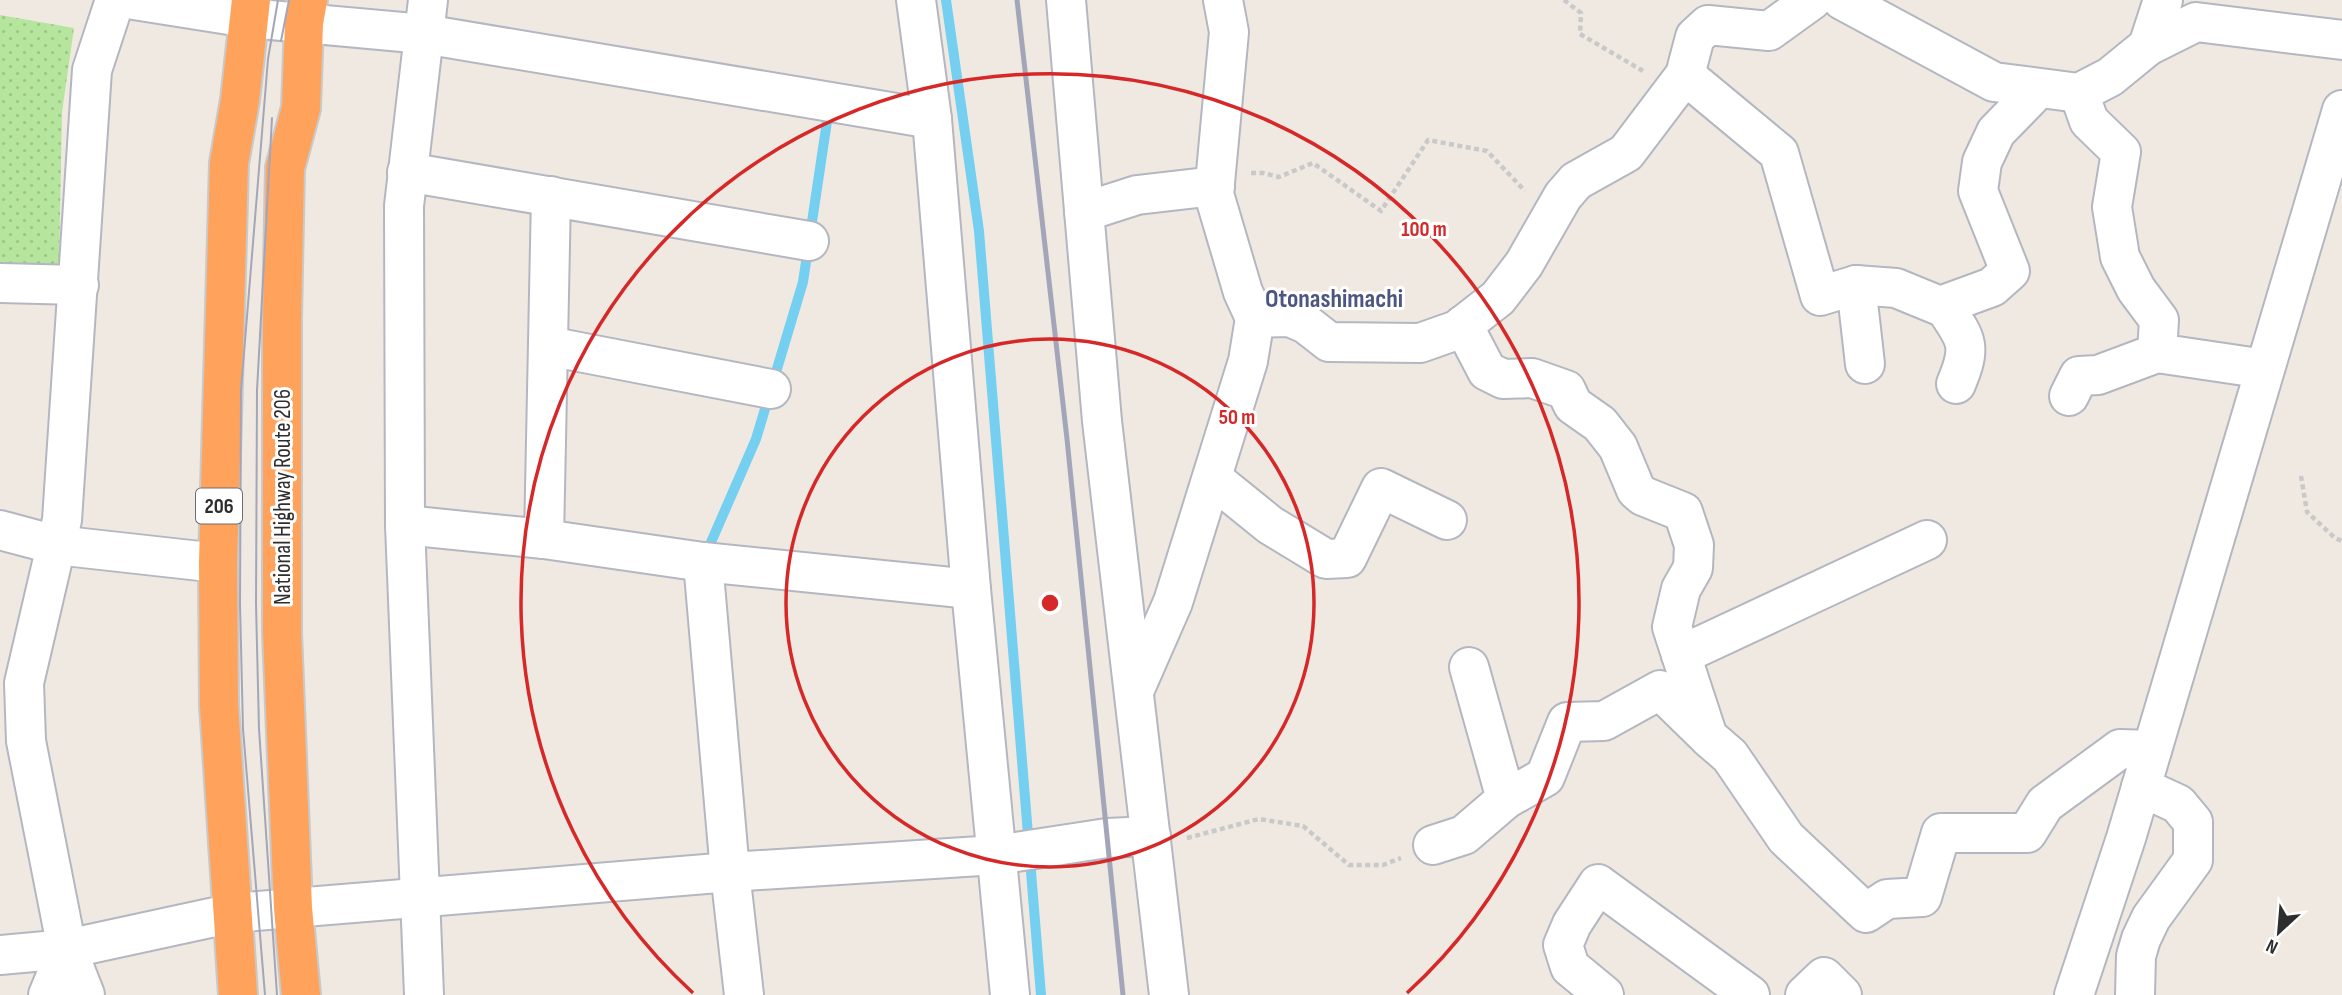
<svg xmlns="http://www.w3.org/2000/svg" width="2342" height="995" viewBox="0 0 2342 995" font-family="'Sofia Sans Condensed',sans-serif">
<style>
.park{fill:url(#park-dots)}
.lines{fill:none;stroke-linecap:round;stroke-linejoin:round}
.stream{stroke:#75cff0;stroke-width:10}
.minor-casing{stroke:#b4b7c1;stroke-width:42}
.highway-casing{stroke:#c9c9c9;stroke-width:42}
.path{stroke:#c9c9c9;stroke-width:4.5;stroke-dasharray:5 3.5;stroke-linecap:butt}
.minor{stroke:#fff;stroke-width:38}
.highway{stroke:#ffa35c;stroke-width:38}
.tram{stroke:#a3a6b8;stroke-width:2}
.rail{stroke:#a3a6b8;stroke-width:5}
.ring{fill:none;stroke:#d62828;stroke-width:3.5}
.labels{text-anchor:middle;stroke-width:6;stroke-linejoin:round;paint-order:stroke}
.shield{fill:#fff;stroke:#6d6d6d;stroke-width:2}
.shield-label{font-size:21px;font-weight:bold;fill:#2e2e2e}
.street-label{font-size:23px;fill:#2e2e2e;stroke:#fff}
.quarter-label{font-size:26px;font-weight:bold;fill:#4d5680;stroke:#fff}
.centre{fill:#d62828;stroke:#fff;stroke-width:3.5}
.ring-label{font-size:21px;text-anchor:middle;font-weight:bold;fill:#d62828;stroke:#fff;stroke-width:6;stroke-linejoin:round;paint-order:stroke}
</style>
<defs>
<pattern id="park-dots" width="8" height="8" patternUnits="userSpaceOnUse" patternTransform="scale(1.75)"><rect width="8" height="8" fill="#b6e59e"/><path d="M2 2h.1M6 6h.1" fill="none" stroke="#9dc588" stroke-width="1.8" stroke-linecap="round"/></pattern>
</defs>
<rect width="100%" height="100%" fill="#efe9e1"/>
<polygon class="park" points="0,15 74,28 62,112 59,267 0,265"/>
<g class="lines">
<g class="stream">
<polyline points="946,0 979,231 1041,995"/>
<polyline points="705,556 756,439 803,282 829,108"/>
</g>
<g class="minor-casing">
<g id="minor">
<polyline points="134,0 248,18 424,34 932,119"/>
<polyline points="916,0 932,119 971,589 1010,995"/>
<polyline points="1066,0 1102,421 1169,995"/>
<polyline points="1842,0 1994,82 2079,93 2110,77 2148,46 2196,22 2342,40"/>
<polyline points="2148,46 2163,0"/>
<polyline points="1685,75 1779,153 1820,296 1856,285 1896,288 1940,306 1992,287 2010,271 1978,191 1982,162 1996,132 2038,89"/>
<polyline points="2079,93 2089,121 2121,152 2112,207 2120,257 2136,289 2159,320 2157,353 2265,369"/>
<polyline points="407,172 809,241"/>
<polyline points="1084,212 1137,195 1215,186"/>
<polyline points="0,283 79,285"/>
<polyline points="1856,285 1865,364"/>
<path d="M1943,305C1966,339 1973,344 1956,384"/>
<polyline points="1255,318 1290,317 1306,324 1329,342 1420,343 1457,330 1498,298 1524,264 1563,196 1576,181 1626,153 1685,75 1695,37 1708,25 1769,31 1812,0"/>
<polyline points="1463,325 1487,371 1503,379 1532,378 1566,390 1573,405 1600,424 1618,447 1636,490 1643,496 1683,512 1694,545 1693,568 1681,589 1672,627 1708,737 1730,756 1786,838 1866,913 1887,899 1922,897 1941,833 2027,833 2045,804 2120,749 2152,750"/>
<polyline points="548,346 771,389"/>
<polyline points="2069,396 2079,376 2098,375 2157,353"/>
<polyline points="1212,478 1270,525 1326,559 1347,558 1381,488 1447,520"/>
<polyline points="405,525 544,539 703,562 971,589"/>
<polyline points="0,530 56,545 218,563"/>
<polyline points="544,539 551,196"/>
<polyline points="703,562 730,872 744,995"/>
<polyline points="1681,655 1927,540"/>
<polyline points="1469,667 1506,799"/>
<polyline points="1134,691 1173,602 1248,361 1255,318 1243,292 1214,194 1229,32 1223,0"/>
<polyline points="1433,845 1464,835 1506,799 1545,777 1567,722 1604,721 1660,690 1704,733"/>
<polyline points="0,955 67,949 233,913 730,872 996,855 1107,838 1151,836"/>
<polyline points="48,995 67,949"/>
<polyline points="85,995 67,949 26,741 24,683 62,520 92,70 115,0"/>
<polyline points="424,995 405,525 404,206 428,0"/>
<polyline points="1604,995 1570,967 1563,945 1572,924 1598,884 1750,995"/>
<polyline points="1805,995 1824,977 1842,995"/>
<polyline points="2074,995 2126,838 2342,110"/>
<polyline points="2135,995 2136,956 2141,939 2151,918 2193,860 2193,822 2178,804 2141,787"/>
</g>
</g>
<g class="highway-casing">
<g id="highway">
<polyline points="238,995 219,705 218,563 229,163 240,100 251,0"/>
<polyline points="301,995 293,908 282,632 282,319 285,168 301,108 304,23 308,0"/>
</g>
</g>
<g class="path">
<polyline points="1564,0 1581,13 1580,34 1643,71"/>
<polyline points="1251,173 1263,173 1279,177 1313,163 1381,211 1428,140 1487,151 1525,191"/>
<polyline points="2301,476 2307,512 2335,538 2342,541"/>
<polyline points="1187,838 1259,819 1303,826 1349,865 1383,865 1401,858"/>
</g>
<use href="#minor" class="minor"/>
<use href="#highway" class="highway"/>
<g class="tram">
<polyline points="281,41 289,0"/>
<polyline points="272,118 257,390 256,604 259,729 277,995"/>
<polyline points="265,995 243,729 240,604 241,390 268,59 278,0"/>
</g>
<polyline class="rail" points="1017,0 1067,439 1123,995"/>
</g>
<g class="ring">
<circle cx="1050" cy="603" r="264"/>
<path d="M693 993A529 529 0 1 1 1407 993"/>
</g>
<g class="labels">
<rect class="shield" x="196" y="488.5" width="46" height="35" rx="5"/>
<g class="shield-label">
<text x="219" y="513">206</text>
</g>
<g class="street-label">
<text transform="translate(282 497) rotate(-90)" y="8">National Highway Route 206</text>
</g>
<g class="quarter-label">
<text x="1334" y="307">Otonashimachi</text>
</g>
</g>
<circle cx="1050" cy="603" r="10" class="centre"/>
<g class="ring-label">
<text x="1424" y="236">100 m</text>
<text x="1237" y="424">50 m</text>
</g>
<g transform="translate(2279 932) rotate(206)" stroke="#ffffff" stroke-width="5" paint-order="stroke">
<path d="M0-5L12 26L0 18L-12 26Z" fill="#2e2e2e"/>
<text y="-10" font-size="19" font-weight="bold" text-anchor="middle" fill="#2e2e2e">N</text>
</g>
</svg>
